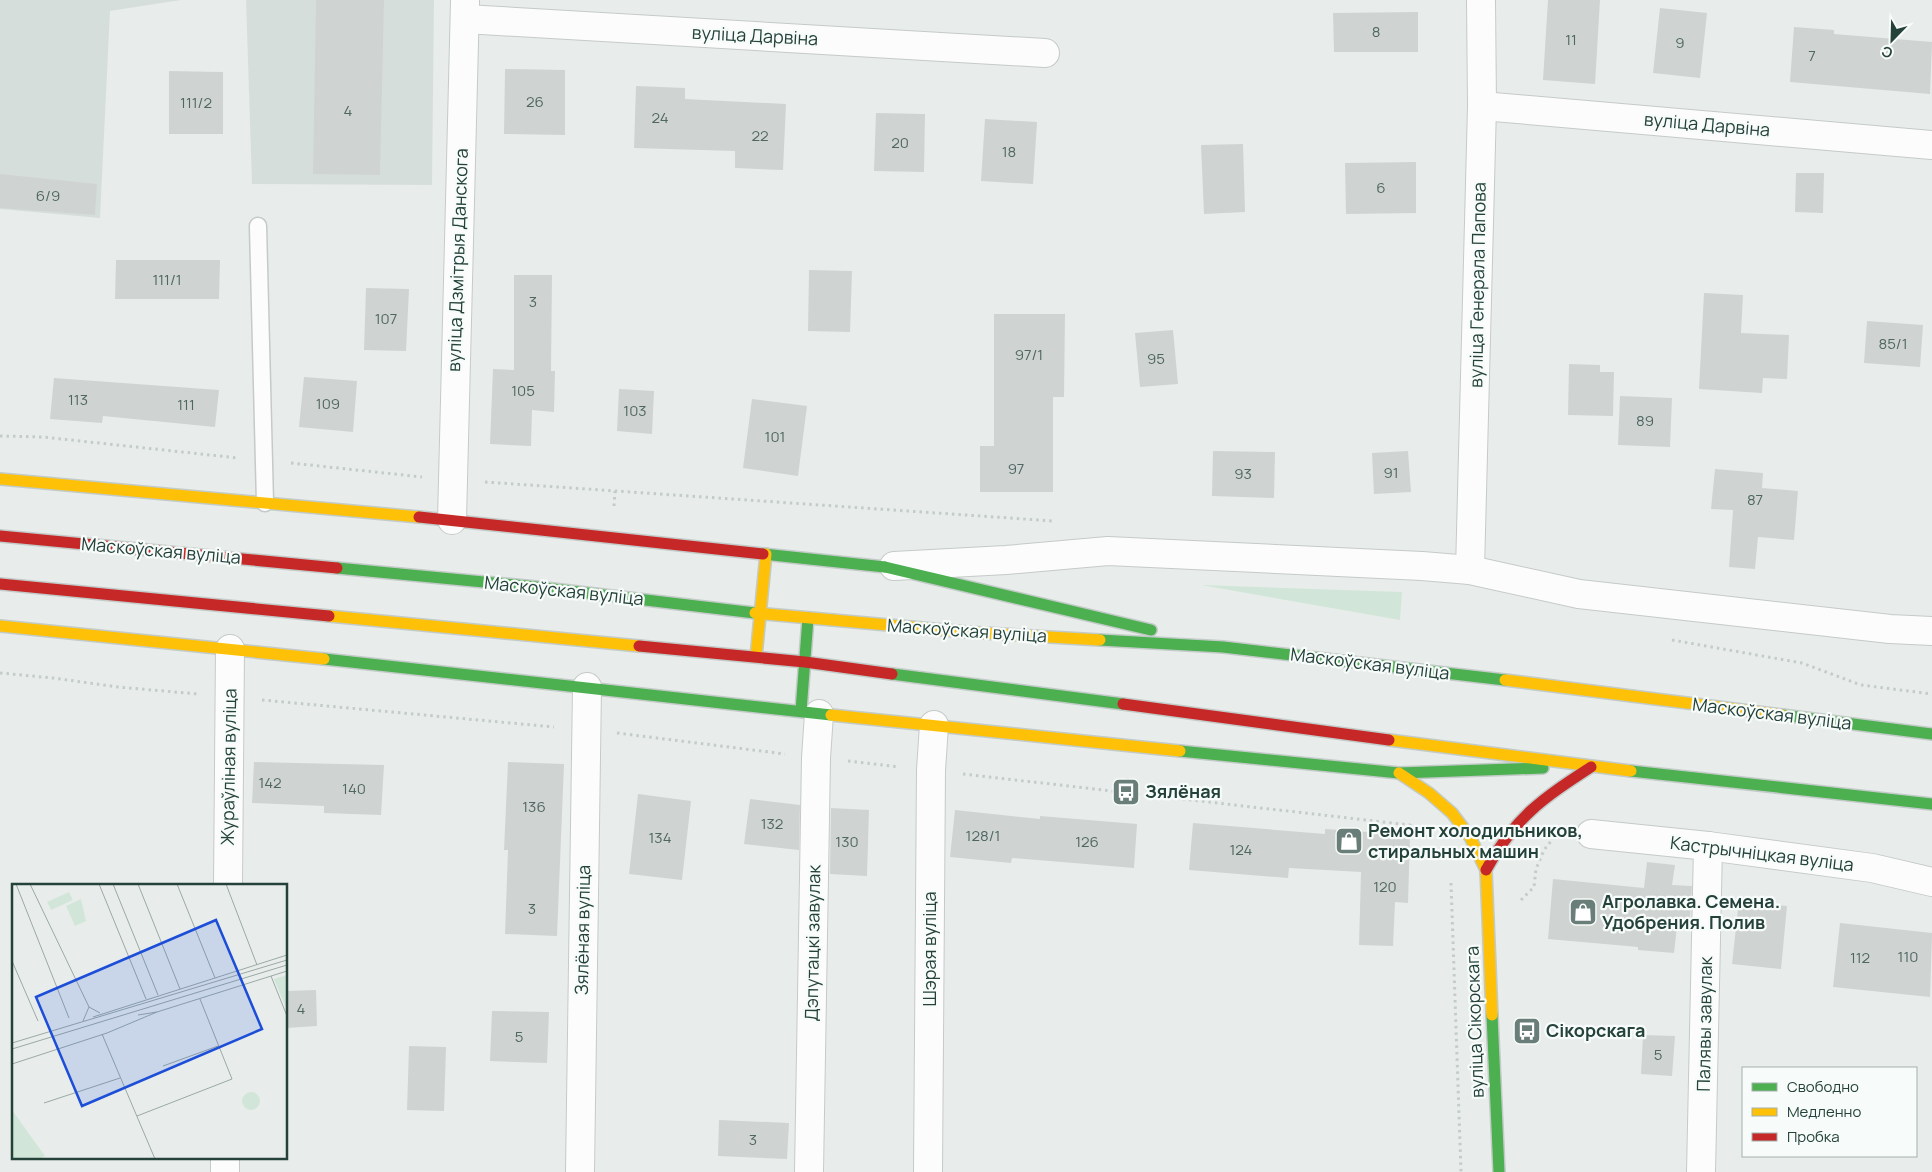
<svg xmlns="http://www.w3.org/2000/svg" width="1932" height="1172" viewBox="0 0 1932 1172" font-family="Manrope,sans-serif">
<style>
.built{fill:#d6dedb}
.green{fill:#d1e6d8}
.building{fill:#cfd4d2}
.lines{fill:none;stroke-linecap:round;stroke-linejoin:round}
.lane-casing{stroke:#c5cac8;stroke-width:19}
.street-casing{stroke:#c5cac8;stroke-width:30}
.fast-casing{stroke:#c3cbc8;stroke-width:14}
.slow-casing{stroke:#c3cbc8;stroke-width:14}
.jam-casing{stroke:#c3cbc8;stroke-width:14}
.path{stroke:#c3ccca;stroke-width:3;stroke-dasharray:2.5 4;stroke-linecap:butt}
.lane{stroke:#fcfcfc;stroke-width:16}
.street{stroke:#fcfcfc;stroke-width:28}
.fast{stroke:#4caf50;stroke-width:11}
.slow{stroke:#ffc107;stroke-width:11}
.jam{stroke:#c62828;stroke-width:11}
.labels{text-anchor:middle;stroke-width:4.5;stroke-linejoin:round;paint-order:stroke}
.number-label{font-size:15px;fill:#506761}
.street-label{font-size:18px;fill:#24423a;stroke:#f7fbf9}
.poi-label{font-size:18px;font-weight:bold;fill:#24423a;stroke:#f7fbf9;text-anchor:start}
.inset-road{fill:none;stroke:#9aa9a4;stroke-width:1}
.view{fill:#1d4ed8;fill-opacity:0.15;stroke:#1d4ed8;stroke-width:2.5}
.inset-edge{fill:none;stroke:#24423a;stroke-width:2.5}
</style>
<rect width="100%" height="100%" fill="#e8edeb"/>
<g class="built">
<polygon points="0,0 181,0 110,11 100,218 0,209"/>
<polygon points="246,0 434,0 432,185 252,184"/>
</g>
<polygon class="green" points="1201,585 1402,592 1400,620"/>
<g class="building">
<polygon points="316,0 384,0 380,175 313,174"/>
<polygon points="1548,0 1600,0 1595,84 1543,80"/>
<polygon points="1660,8 1707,13 1700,78 1653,73"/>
<polygon points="1418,12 1418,52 1334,52 1333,13"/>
<polygon points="1794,27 1834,30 1834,34 1932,42 1930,94 1790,82"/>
<polygon points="505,69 565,70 565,135 504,134"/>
<polygon points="169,71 223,72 223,134 169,134"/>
<polygon points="636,86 685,88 685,99 786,104 783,170 735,168 735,151 634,148"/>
<polygon points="876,113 925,114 924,172 874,171"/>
<polygon points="985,119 1037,122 1033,184 981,181"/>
<polygon points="1243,144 1245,212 1204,214 1201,145"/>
<polygon points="1416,162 1416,213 1346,214 1345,163"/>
<polygon points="1796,173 1824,173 1823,213 1795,212"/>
<polygon points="0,174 97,184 95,215 0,208"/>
<polygon points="116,260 220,260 219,299 115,299"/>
<polygon points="809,270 852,271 850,332 808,331"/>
<polygon points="514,275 552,275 551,371 555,371 554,412 532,410 531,446 490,444 493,369 514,370"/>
<polygon points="366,288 409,289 406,351 364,350"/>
<polygon points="1704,293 1743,295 1741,333 1789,335 1787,379 1763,378 1762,393 1699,389"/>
<polygon points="994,314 1065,314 1064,397 1053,397 1053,492 980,492 980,446 994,446"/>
<polygon points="1867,321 1923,325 1920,367 1864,363"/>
<polygon points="1173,330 1178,384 1140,387 1135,333"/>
<polygon points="1569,364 1600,365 1600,372 1614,372 1613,416 1568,415"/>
<polygon points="304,377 357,381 353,432 299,427"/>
<polygon points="54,378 219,390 215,427 103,416 102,423 50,419"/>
<polygon points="619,389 654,391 652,434 617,431"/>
<polygon points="1620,396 1672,398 1670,447 1618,445"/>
<polygon points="752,399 807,406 798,476 743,468"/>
<polygon points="1213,451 1275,452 1274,498 1212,496"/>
<polygon points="1408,451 1411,492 1374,494 1372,453"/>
<polygon points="1715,469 1763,473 1762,488 1798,491 1794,540 1758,537 1755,569 1729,567 1733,510 1711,509"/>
<polygon points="254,762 384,765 381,815 324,813 324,806 252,803"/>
<polygon points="508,762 564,764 557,936 505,934 508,850 504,850"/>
<polygon points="638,794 691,801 682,880 629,874"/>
<polygon points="750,799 800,805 799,850 744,844"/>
<polygon points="831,808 869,810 867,876 830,874"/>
<polygon points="955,810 1040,819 1040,816 1137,824 1134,868 1012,858 1011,863 950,857"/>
<polygon points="1193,823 1325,834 1325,829 1410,835 1408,903 1395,902 1393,946 1359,945 1361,872 1289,868 1288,878 1189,870"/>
<polygon points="1647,862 1675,865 1672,885 1692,886 1690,919 1678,918 1674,953 1638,950 1638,947 1548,939 1553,879 1644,888"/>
<polygon points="1739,900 1787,906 1781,969 1732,964"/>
<polygon points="1840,923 1932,933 1930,997 1833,987"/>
<polygon points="316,990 317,1026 286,1028 286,991"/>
<polygon points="492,1011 549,1012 547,1063 490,1061"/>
<polygon points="1643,1035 1675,1036 1672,1076 1641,1074"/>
<polygon points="409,1046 446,1047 444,1111 407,1110"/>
<polygon points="719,1120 789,1123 787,1159 718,1156"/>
</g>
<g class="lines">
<g class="lane-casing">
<polyline id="lane" points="258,226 265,503"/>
</g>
<g class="street-casing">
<g id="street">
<polyline points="465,19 1045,53"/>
<polyline points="1482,106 1932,145"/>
<polyline points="452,520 465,2"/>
<polyline points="894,566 1006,560 1108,551 1422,566 1470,570 1579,594 1890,629 1932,631"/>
<polyline points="1470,570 1482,106 1481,0"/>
<polyline points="1591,834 1708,846 1872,868 1932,882"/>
<polyline points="228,886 230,649"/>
<polyline points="225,1172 225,1158"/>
<polyline points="580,1172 587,687"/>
<polyline points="809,1172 816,758 819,714"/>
<polyline points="928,1172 931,770 934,725"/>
<polyline points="1701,1172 1708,846"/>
</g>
</g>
<g class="fast-casing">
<g id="fast">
<polyline points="763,554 885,567"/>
<polyline points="885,567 1151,630"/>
<polyline points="337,568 536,587 755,613"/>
<polyline points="1100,640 1223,647 1505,680"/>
<polyline points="324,659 831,715"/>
<polyline points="892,674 1123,704"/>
<polyline points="801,711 808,618"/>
<polyline points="1782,715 1932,734"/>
<polyline points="1180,751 1399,773 1543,768"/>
<polyline points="1631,771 1932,804"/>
<polyline points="1492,1015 1499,1172"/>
</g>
</g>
<g class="slow-casing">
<g id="slow">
<polyline points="0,479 419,517"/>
<polyline points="755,613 966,632 1100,640"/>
<polyline points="329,616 639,646"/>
<polyline points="0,626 324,659"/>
<polyline points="756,657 766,554"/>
<polyline points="1505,680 1782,715"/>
<polyline points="831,715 1180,751"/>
<polyline points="1389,740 1631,771"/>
<polyline points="1399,773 1429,793 1452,813 1470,837 1486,870 1492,1015"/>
</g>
</g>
<g class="jam-casing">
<g id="jam">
<polyline points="419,517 763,554"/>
<polyline points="0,536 337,568"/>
<polyline points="0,584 329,616"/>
<polyline points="639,646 805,662 892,674"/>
<polyline points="1123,704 1389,740"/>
<path d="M1486,870C1515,817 1542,799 1591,767"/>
</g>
</g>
<g class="path">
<polyline points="0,436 43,437 238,458"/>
<polyline points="291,463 422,477"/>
<polyline points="485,482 1053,521"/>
<polyline points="614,506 615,491"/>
<polyline points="1672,640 1802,663 1861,685 1932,694"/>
<polyline points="0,673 53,678 118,687 198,694"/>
<polyline points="262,700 554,727"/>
<polyline points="617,733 785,754"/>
<polyline points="848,761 899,767"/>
<polyline points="963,774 1410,825 1429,839"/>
<polyline points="1126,792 1128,778"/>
<polyline points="1451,883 1461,1172"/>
<polyline points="1521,900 1534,887 1536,869 1544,850 1556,835"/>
</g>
<use href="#lane" class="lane"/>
<use href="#street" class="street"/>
<use href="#fast" class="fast"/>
<use href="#slow" class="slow"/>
<use href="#jam" class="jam"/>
</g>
<defs>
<g id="bus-square" transform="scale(1.4375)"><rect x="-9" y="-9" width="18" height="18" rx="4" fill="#697e78" stroke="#f7fbf9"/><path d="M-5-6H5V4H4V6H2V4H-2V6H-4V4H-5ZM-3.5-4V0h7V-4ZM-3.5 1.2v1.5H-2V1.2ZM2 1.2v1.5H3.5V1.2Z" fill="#fff"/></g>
<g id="shop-square" transform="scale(1.4375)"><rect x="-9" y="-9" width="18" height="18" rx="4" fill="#697e78" stroke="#f7fbf9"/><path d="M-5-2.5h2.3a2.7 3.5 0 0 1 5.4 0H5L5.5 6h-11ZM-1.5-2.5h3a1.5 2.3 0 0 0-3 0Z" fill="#fff"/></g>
</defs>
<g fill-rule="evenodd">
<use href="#bus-square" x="1126" y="792"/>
<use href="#shop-square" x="1349" y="841"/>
<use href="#shop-square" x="1583" y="912"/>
<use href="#bus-square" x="1527" y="1031"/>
</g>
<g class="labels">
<g class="number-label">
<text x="1376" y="37">8</text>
<text x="1571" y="45">11</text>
<text x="1680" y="48">9</text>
<text x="1812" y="61">7</text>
<text x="535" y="107">26</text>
<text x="196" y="108">111/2</text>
<text x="348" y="116">4</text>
<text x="660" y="123">24</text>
<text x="760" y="141">22</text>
<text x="900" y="148">20</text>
<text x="1009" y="157">18</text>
<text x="1381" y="193">6</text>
<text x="48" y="201">6/9</text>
<text x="167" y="285">111/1</text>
<text x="533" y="307">3</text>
<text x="386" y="324">107</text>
<text x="1893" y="349">85/1</text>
<text x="1029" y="360">97/1</text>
<text x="1156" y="364">95</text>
<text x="523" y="396">105</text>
<text x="78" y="405">113</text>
<text x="328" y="409">109</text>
<text x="186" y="410">111</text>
<text x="635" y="416">103</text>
<text x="1645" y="426">89</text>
<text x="775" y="442">101</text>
<text x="1016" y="474">97</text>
<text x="1391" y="478">91</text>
<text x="1243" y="479">93</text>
<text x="1755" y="505">87</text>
<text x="270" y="788">142</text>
<text x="354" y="794">140</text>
<text x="534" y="812">136</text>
<text x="772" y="829">132</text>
<text x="983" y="841">128/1</text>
<text x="660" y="843">134</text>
<text x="847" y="847">130</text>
<text x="1087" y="847">126</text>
<text x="1241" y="855">124</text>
<text x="1385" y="892">120</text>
<text x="532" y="914">3</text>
<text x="1908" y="962">110</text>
<text x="1860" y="963">112</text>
<text x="301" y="1014">4</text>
<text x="519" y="1042">5</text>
<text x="1658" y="1060">5</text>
<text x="753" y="1145">3</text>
</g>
<g class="street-label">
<text transform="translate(755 36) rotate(3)" y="6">вуліца Дарвіна</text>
<text transform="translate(1707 125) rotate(5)" y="6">вуліца Дарвіна</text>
<text transform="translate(458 260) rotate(-88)" y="6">вуліца Дзмітрыя Данскога</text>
<text transform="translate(1478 285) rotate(-89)" y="6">вуліца Генерала Папова</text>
<text transform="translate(161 551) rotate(5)" y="6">Маскоўская вуліца</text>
<text transform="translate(564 591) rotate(6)" y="6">Маскоўская вуліца</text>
<text transform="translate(967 631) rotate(4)" y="6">Маскоўская вуліца</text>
<text transform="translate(1370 664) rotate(7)" y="6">Маскоўская вуліца</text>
<text transform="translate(1772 714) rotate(7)" y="6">Маскоўская вуліца</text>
<text transform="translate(229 767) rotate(-89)" y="6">Жураўліная вуліца</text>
<text transform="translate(1762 854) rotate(7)" y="6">Кастрычніцкая вуліца</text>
<text transform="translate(583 930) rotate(-89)" y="6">Зялёная вуліца</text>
<text transform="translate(813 943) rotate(-89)" y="6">Дэпутацкі завулак</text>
<text transform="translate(930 949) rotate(-90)" y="6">Шэрая вуліца</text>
<text transform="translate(1475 1022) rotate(-92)" y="6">вуліца Сікорскага</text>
<text transform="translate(1705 1024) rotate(-89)" y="6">Палявы завулак</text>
</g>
<g class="poi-label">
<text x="1145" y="798">Зялёная</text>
<text x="1368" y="837">Ремонт холодильников,<tspan x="1368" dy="21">стиральных машин</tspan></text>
<text x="1602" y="908">Агролавка. Семена.<tspan x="1602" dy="21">Удобрения. Полив</tspan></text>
<text x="1546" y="1037">Сікорскага</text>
</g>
</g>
<g transform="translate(12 884)">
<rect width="275" height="275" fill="#e8edeb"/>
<path d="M57,8L61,16L39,26L35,18ZM69,15L74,37L63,42L54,22ZM275,91V126L262,95ZM230 217a9 9 0 1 1 18 0a9 9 0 1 1-18 0ZM0,226L33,272L28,275H0Z" fill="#d1e6d8"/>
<path class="inset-road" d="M4,0L57,134M18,0L77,123L88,129M87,0L134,115M101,0L146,111M126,0L168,105M165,0L203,94M214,0L245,81M0,77L26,137M259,92L275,132M126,131L145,128M81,133L275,71M71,137L77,123M90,150L143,275M0,159L275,76M0,165L275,81M0,180L95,149L145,128L275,87M151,182L206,162M32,219L108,194M125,232L220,195L188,115"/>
<path class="view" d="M204,36L250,145L70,222L24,113Z"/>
<rect width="275" height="275" class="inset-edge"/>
</g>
<rect x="1742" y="1067" width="175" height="90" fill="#f7fbf9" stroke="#a3b1ad"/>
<rect x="1752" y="1083" width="25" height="8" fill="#4caf50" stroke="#a3b1ad"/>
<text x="1787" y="1092" font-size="15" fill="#24423a">Свободно</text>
<rect x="1752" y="1108" width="25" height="8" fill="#ffc107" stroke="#a3b1ad"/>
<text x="1787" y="1117" font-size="15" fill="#24423a">Медленно</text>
<rect x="1752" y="1133" width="25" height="8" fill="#c62828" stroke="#a3b1ad"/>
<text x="1787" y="1142" font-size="15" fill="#24423a">Пробка</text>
<g transform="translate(1892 40) rotate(203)" stroke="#f7fbf9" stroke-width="4" paint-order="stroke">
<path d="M0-4L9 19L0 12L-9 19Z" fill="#24423a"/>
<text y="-8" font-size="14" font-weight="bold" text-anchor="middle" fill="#24423a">С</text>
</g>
</svg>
